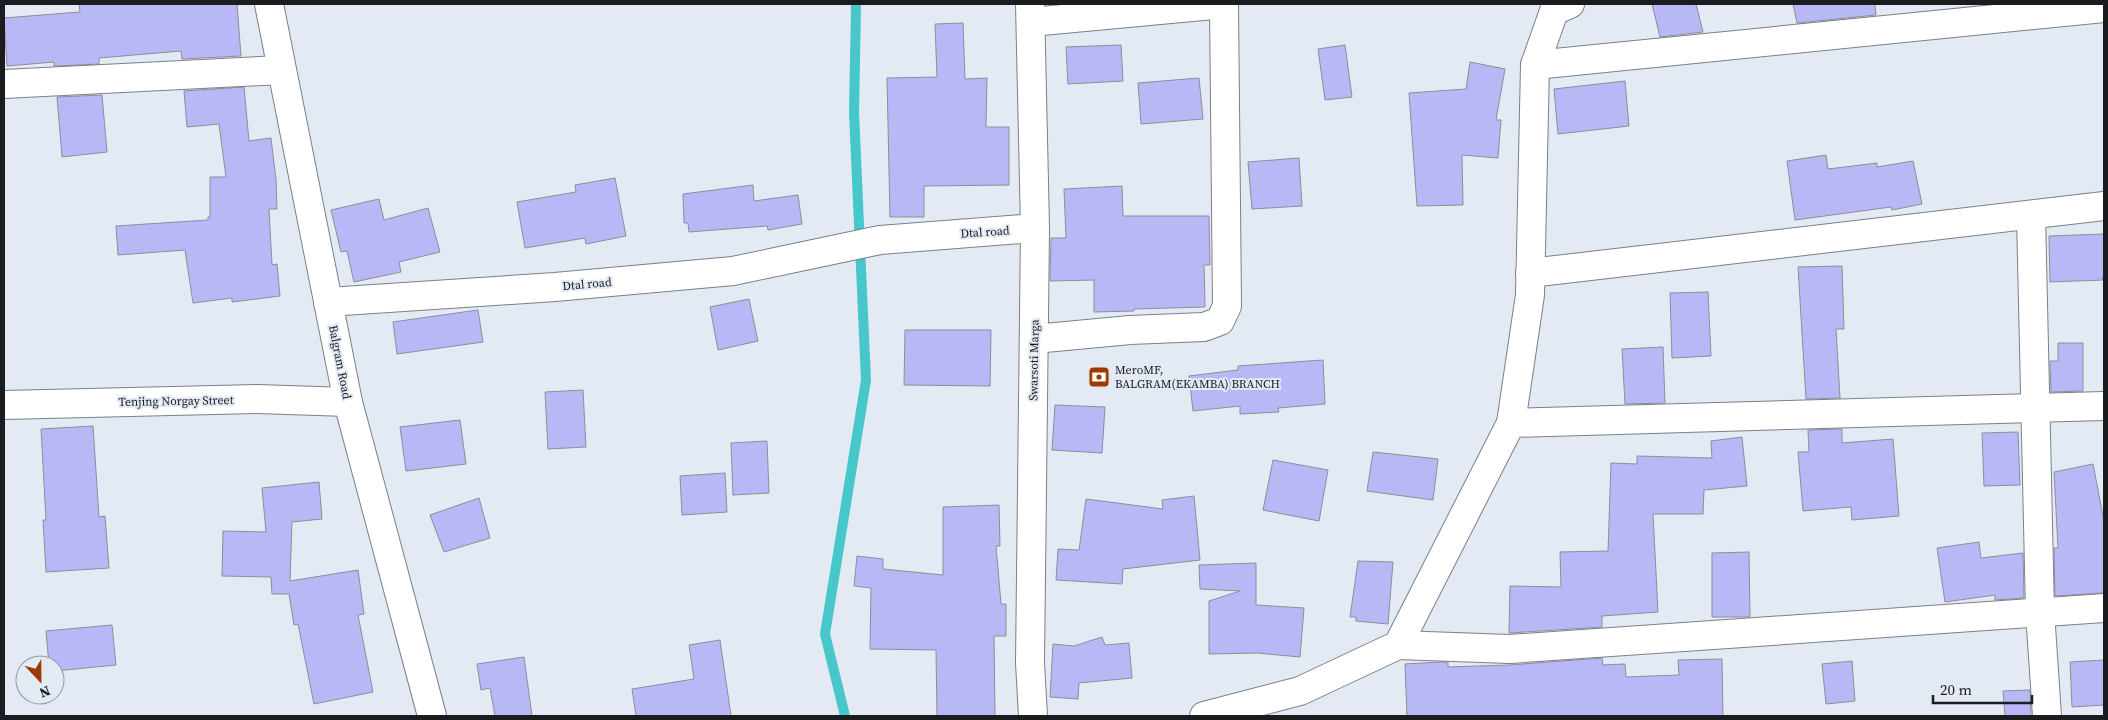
<svg xmlns="http://www.w3.org/2000/svg" width="2108" height="720" viewBox="0 0 2108 720" font-family="'Source Serif 4',serif">
<style>
.lines{fill:none;stroke-linecap:round;stroke-linejoin:round}
.stream{stroke:#47c7c9;stroke-width:10}
.building{fill:#b9b8f7;stroke:#8d8d98}
.street-casing{stroke:#798088;stroke-width:30}
.street{stroke:#fff;stroke-width:28}
.labels{text-anchor:middle;stroke-width:4;stroke-linejoin:round;paint-order:stroke}
.street-label{font-size:12px;fill:#1a1c20;stroke:#e3eaf4}
.poi-label{font-size:12px;fill:#1a1c20;stroke:#e3eaf4;text-anchor:start}
</style>
<rect width="100%" height="100%" fill="#e3eaf4"/>
<g class="lines">
<polyline class="stream" points="845,716 825,634 866,380 854,113 856,4"/>
</g>
<g class="building">
<polygon points="79,4 237,4 241,56 182,59 181,51 99,58 99,64 54,66 54,62 7,66 4,18 80,12"/>
<polygon points="1652,4 1696,4 1703,32 1660,37"/>
<polygon points="1793,4 1875,4 1876,15 1797,23"/>
<polygon points="963,23 965,79 987,78 986,127 1009,127 1009,185 924,186 924,217 890,217 887,78 937,77 935,24"/>
<polygon points="1121,45 1123,81 1068,84 1066,47"/>
<polygon points="1345,45 1352,97 1325,100 1318,49"/>
<polygon points="1470,62 1505,69 1496,120 1501,120 1498,158 1462,155 1463,205 1417,206 1409,93 1466,89"/>
<polygon points="1199,78 1203,119 1141,124 1138,83"/>
<polygon points="1625,81 1629,126 1558,134 1554,89"/>
<polygon points="244,87 249,141 271,138 276,180 277,209 269,209 272,265 277,264 280,296 232,302 232,298 193,303 185,250 118,255 116,226 208,220 208,217 210,217 210,177 226,177 219,124 187,127 184,91"/>
<polygon points="102,95 107,152 62,157 57,97"/>
<polygon points="1826,155 1828,169 1877,163 1877,167 1913,161 1922,204 1892,210 1891,207 1795,220 1787,161"/>
<polygon points="1299,158 1302,206 1252,209 1248,162"/>
<polygon points="615,178 626,236 586,244 585,238 525,248 517,202 576,192 575,185"/>
<polygon points="753,185 754,201 798,195 802,224 768,230 767,226 689,232 688,223 684,223 683,194"/>
<polygon points="1122,186 1123,216 1209,216 1210,265 1204,265 1205,307 1134,309 1134,311 1094,312 1094,280 1050,281 1051,238 1066,238 1064,189"/>
<polygon points="379,199 384,220 428,208 440,252 399,262 401,272 354,282 347,251 341,252 331,210"/>
<polygon points="2104,234 2104,277 2102,277 2103,280 2050,282 2049,236"/>
<polygon points="1842,266 1844,329 1836,329 1840,398 1806,399 1798,267"/>
<polygon points="1708,292 1711,356 1672,358 1670,293"/>
<polygon points="749,299 758,341 718,350 710,307"/>
<polygon points="478,310 483,342 397,354 393,322"/>
<polygon points="905,330 991,330 990,386 904,385"/>
<polygon points="2058,343 2083,343 2083,391 2051,392 2050,361 2058,361"/>
<polygon points="1663,347 1665,403 1625,404 1622,349"/>
<polygon points="1323,360 1325,404 1278,408 1279,412 1240,414 1240,406 1193,411 1189,376 1238,370 1238,366"/>
<polygon points="583,390 586,447 548,449 545,392"/>
<polygon points="1055,405 1105,407 1102,453 1052,450"/>
<polygon points="460,420 466,464 406,471 400,427"/>
<polygon points="93,426 99,517 105,516 109,568 46,572 43,520 46,520 41,429"/>
<polygon points="1842,429 1842,443 1893,439 1899,516 1852,520 1851,507 1803,511 1798,452 1809,452 1808,430"/>
<polygon points="2018,432 2020,485 1984,486 1982,433"/>
<polygon points="1742,437 1747,486 1704,490 1703,514 1653,514 1658,612 1602,616 1602,627 1509,633 1510,586 1561,587 1560,552 1608,551 1611,463 1637,464 1637,456 1712,458 1711,441"/>
<polygon points="767,441 769,493 733,495 731,443"/>
<polygon points="1373,452 1438,459 1433,500 1367,491"/>
<polygon points="1273,460 1328,470 1319,521 1263,510"/>
<polygon points="2093,464 2104,521 2104,593 2055,596 2054,548 2058,548 2054,472"/>
<polygon points="725,473 727,512 682,515 680,476"/>
<polygon points="319,482 322,519 292,522 290,581 358,570 364,614 358,615 373,692 314,704 298,624 294,625 289,594 272,594 271,577 222,576 223,531 266,532 262,488"/>
<polygon points="1194,496 1200,560 1123,569 1122,584 1056,580 1058,549 1079,550 1086,499 1163,509 1162,500"/>
<polygon points="479,498 490,538 444,552 430,515"/>
<polygon points="999,505 1000,546 996,546 1001,604 1006,604 1006,636 994,636 995,716 937,716 936,650 870,649 871,588 854,586 857,556 883,559 883,569 943,575 943,507"/>
<polygon points="1979,542 1981,558 2023,553 2024,598 1995,600 1995,595 1945,602 1937,548"/>
<polygon points="1749,552 1750,617 1712,617 1712,553"/>
<polygon points="1358,561 1393,562 1388,624 1356,621 1356,617 1350,617"/>
<polygon points="1256,563 1256,605 1304,608 1300,657 1257,653 1209,654 1209,601 1240,591 1200,589 1199,565"/>
<polygon points="112,625 116,665 55,671 55,665 49,665 46,631"/>
<polygon points="1102,637 1105,645 1129,643 1132,678 1079,683 1078,699 1050,697 1053,644 1074,646"/>
<polygon points="720,640 731,716 636,716 632,689 694,679 689,645"/>
<polygon points="524,657 532,716 495,716 490,688 481,690 477,664"/>
<polygon points="1602,658 1603,665 1625,664 1626,677 1679,675 1678,660 1722,659 1723,716 1407,716 1405,664 1440,662 1448,662 1448,667 1509,665"/>
<polygon points="2104,660 2104,705 2072,707 2070,662"/>
<polygon points="1852,661 1855,701 1826,704 1822,664"/>
<polygon points="2030,690 2031,716 2005,716 2003,691"/>
</g>
<g class="lines">
<g class="street-casing">
<g id="street">
<polyline points="269,4 348,402 432,716"/>
<polyline points="1030,4 1035,228 1030,663 1033,716"/>
<polyline points="1031,22 1224,4"/>
<polyline points="1535,65 2104,8"/>
<polyline points="4,84 281,70"/>
<polyline points="2031,215 2040,612 2047,716"/>
<polyline points="1530,273 2104,206"/>
<polyline points="328,302 555,287 733,271 880,240 1035,228"/>
<polyline points="1034,339 1130,330 1204,327 1220,321 1227,306 1224,4"/>
<polyline points="4,405 257,399 348,402"/>
<polyline points="1511,423 2104,406"/>
<polyline points="1398,645 1510,649 2104,608"/>
<polyline points="1204,716 1300,691 1398,645 1511,423 1530,295 1535,65 1554,11 1570,4"/>
</g>
</g>
<use href="#street" class="street"/>
</g>
<defs>
<g id="bank-square" transform="scale(1.125)"><rect x="-9" y="-9" width="18" height="18" rx="4" fill="#9d3a00" stroke="#e3eaf4"/><path d="M-6-4H6V4H-6ZM0-2.3a2.3 2.3 0 1 0 0 4.6a2.3 2.3 0 1 0 0-4.6Z" fill="#fff"/></g>
</defs>
<g fill-rule="evenodd">
<use href="#bank-square" x="1099" y="377"/>
</g>
<g class="labels">
<g class="street-label">
<text transform="translate(985 232) rotate(-4)" y="4">Dtal road</text>
<text transform="translate(587 284) rotate(-5)" y="4">Dtal road</text>
<text transform="translate(1034 360) rotate(-89)" y="4">Swarsoti Marga</text>
<text transform="translate(340 362) rotate(79)" y="4">Balgram Road</text>
<text transform="translate(176 401) rotate(-1)" y="4">Tenjing Norgay Street</text>
</g>
<g class="poi-label">
<text x="1115" y="374">MeroMF,<tspan x="1115" dy="14">BALGRAM(EKAMBA) BRANCH</tspan></text>
</g>
</g>
<rect width="2108" height="720" fill="none" stroke="#1a1c20" stroke-width="10"/>
<g transform="translate(40 680) rotate(158)"><circle r="24" fill="#e3eaf4" stroke="#93989f"/>
<path d="M0-4L9 19L0 12L-9 19Z" fill="#9d3a00"/>
<text y="-8" font-size="14" font-weight="bold" text-anchor="middle" fill="#1a1c20">N</text>
</g>
<path d="M1933 695v8h99v-8" fill="none" stroke="#1a1c20" stroke-width="2.5"/>
<text x="1940" y="695" font-size="15" fill="#1a1c20" stroke="#e3eaf4" stroke-width="4" paint-order="stroke">20 m</text>
</svg>
